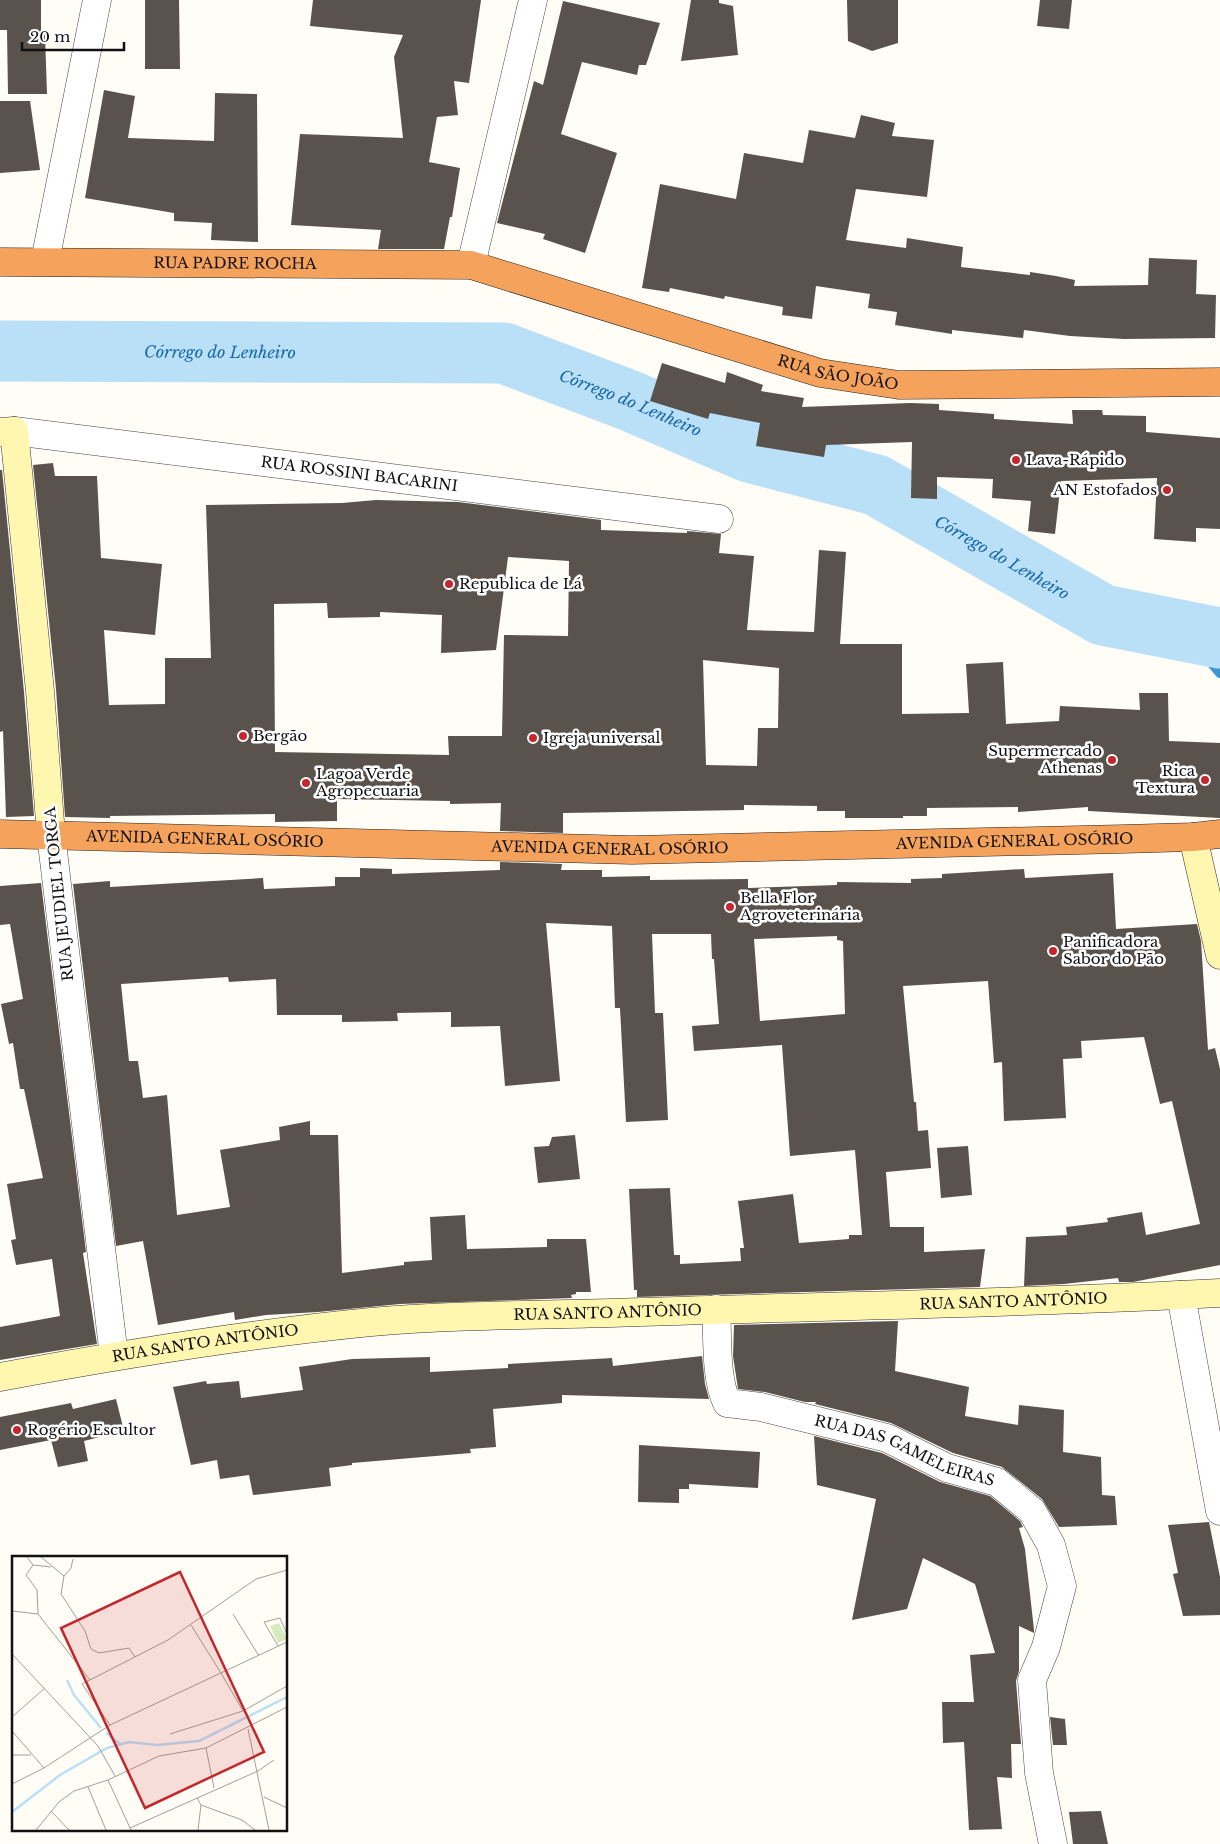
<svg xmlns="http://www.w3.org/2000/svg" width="1220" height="1844" viewBox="0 0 1220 1844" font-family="'Libre Baskerville',serif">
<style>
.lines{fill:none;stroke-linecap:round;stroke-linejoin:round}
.stream{stroke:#3f96cf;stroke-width:10}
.river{stroke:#b9e0f7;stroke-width:61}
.building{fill:#5a524d;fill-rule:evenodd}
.street-casing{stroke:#444;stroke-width:29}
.secondary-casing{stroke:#333;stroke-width:29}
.highway-casing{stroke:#222;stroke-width:29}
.street{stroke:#fff;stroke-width:28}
.secondary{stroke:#fff6b0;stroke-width:28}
.highway{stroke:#f5a25d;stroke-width:28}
.poi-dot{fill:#c4262e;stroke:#fff;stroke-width:2}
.labels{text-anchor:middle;stroke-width:5;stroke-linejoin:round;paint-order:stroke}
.street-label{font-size:15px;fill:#111;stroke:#fff}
.poi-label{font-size:15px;fill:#111;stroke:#fff;text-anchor:start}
.water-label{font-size:16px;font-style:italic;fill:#1768a6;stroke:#fff}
.inset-river{fill:none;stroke:#b9e0f7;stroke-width:2.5}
.inset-road{fill:none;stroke:#a09f9a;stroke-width:1}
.view{fill:#c4262e;fill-opacity:0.15;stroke:#c4262e;stroke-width:2.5}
.inset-edge{fill:none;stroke:#111;stroke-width:2.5}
</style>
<rect width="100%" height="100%" fill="#fffdf5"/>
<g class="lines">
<polyline class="stream" points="1186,632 1220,673"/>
<path class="river" id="s1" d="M0,351L504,353L628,400L749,452L876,485L1103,615L1220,638"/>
</g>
<g class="building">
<polygon points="0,0 41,0 41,35 45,35 47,94 8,94 7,30 0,30"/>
<polygon points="145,0 179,0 180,69 145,69"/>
<polygon points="313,0 481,0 469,83 454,81 458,115 437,117 429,162 460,168 452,217 450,217 444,249 378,249 381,230 291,225 300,134 403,138 394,57 403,35 310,26"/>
<polygon points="691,0 719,0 719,3 733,6 738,55 681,61"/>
<polygon points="847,0 898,0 898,43 872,51 848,41"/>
<polygon points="1040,0 1072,0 1069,29 1037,26"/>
<polygon points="563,1 660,23 646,65 639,65 637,75 582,62 561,134 617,153 585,253 543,239 545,234 497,223 534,81 543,85"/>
<polygon points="104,90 135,96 128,138 214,141 215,93 257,94 258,242 211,240 212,223 174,221 174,213 85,198"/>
<polygon points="0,101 30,101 40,170 0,173"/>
<polygon points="861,115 895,123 892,136 934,140 927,197 856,189 846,240 906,248 907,238 963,247 961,267 1030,275 1030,272 1056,276 1075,280 1074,286 1148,285 1149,258 1197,260 1196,294 1216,295 1215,338 1124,339 1070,336 1024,330 1023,338 952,330 952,334 895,325 897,312 868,308 870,294 816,286 812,319 782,315 783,307 725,296 724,299 670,288 669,292 642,288 660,184 736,199 744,153 803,163 809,130 855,138"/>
<polygon points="662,363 725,383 727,372 763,385 761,391 804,398 802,407 910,403 939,404 939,410 994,414 994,419 1073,424 1072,410 1102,410 1103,415 1146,416 1146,432 1220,438 1220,529 1196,528 1196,542 1154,539 1157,478 1061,481 1055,534 1028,531 1031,501 992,498 993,479 937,477 937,499 911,498 912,442 826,445 824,457 756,446 760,423 710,413 708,419 650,401"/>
<path d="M53,463L55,476H97L101,558L162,564L155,635L104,630L109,705L165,704V658H211L206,505L342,503L376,500L458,502L601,520V530L687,533V531L721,534L719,553L754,556L747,630L814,632L819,550L846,552L840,644H902V714L969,713L966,664L1003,662L1006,724L1059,721L1060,706L1140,710L1139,693H1168L1169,741L1220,743V818L1088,811V807L1018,812V807L927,808V816H903V818H845V811H817V806L744,805V810L563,813V833L500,831L501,803L450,804V801L337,799V821L275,822V814L110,816V818L65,817L56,689L33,465ZM508,557L569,561L568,636L504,635L502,736H448L449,755L275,752L274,604L327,603L328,618L380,617V612L442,615L441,653L496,650ZM703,660L779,668L778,728H758L757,766L706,765Z"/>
<polygon points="0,470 2,470 24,692 34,816 6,817 3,731 0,732"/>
<path d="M500,862L562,864L561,870H602V877L650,876V880L748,879V888L837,885V882L911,883V879L942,878V874L1024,869L1025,878L1113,873L1116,929L1197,924L1201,941L1208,1050L1215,1048L1220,1069V1265L1133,1282H1119L1118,1278L1064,1284L1024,1286L1026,1237L1067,1235L1066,1227L1108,1222L1107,1218L1142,1212L1146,1235L1200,1224L1172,1101L1160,1104L1144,1037L1081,1041L1082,1058L1063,1059L1066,1118L1004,1121L1002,1062L994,1063L988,981L903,986L914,1102H916L918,1131L928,1130L931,1168L886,1172L890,1227H924V1252L985,1249L980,1287L637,1297V1290H634L629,1189L670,1188L674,1255H680V1264L741,1261L740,1248H744L738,1201L793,1194L799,1243L849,1239V1235H862L855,1150L790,1156L782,1045L694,1051L692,1026L719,1024L714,959H712L711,934H652L655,1013H663L668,1120L626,1122L620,1008H615L612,926L546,923L560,1081L505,1086L500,1026L451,1027V1012L397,1013L398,1021L342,1022V1015H277L276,979L229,982L228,977L121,984L129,1061H138L143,1098L167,1095L177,1215L230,1207L220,1150L280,1140L279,1127L310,1121V1135H338L342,1273L404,1265V1262L432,1260L430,1217L465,1215L467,1249L547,1247V1239H586L591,1292H576V1294L571,1295L572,1298L400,1304L318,1312L266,1315L235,1320L234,1312L158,1325L143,1241L116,1246L73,884L110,881V887L263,878L264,889L335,886V877H360V868L392,869V874L500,870ZM837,936V940L843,941L845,1014L760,1021L754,939Z"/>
<polygon points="41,883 86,1252 83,1253 97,1344 0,1360 0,1327 60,1316 52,1259 16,1265 11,1240 16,1239 7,1184 43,1178 24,1089 20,1089 13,1043 9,1044 1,1004 23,999 10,924 0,925 0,886"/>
<polygon points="575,1135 580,1179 538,1183 534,1147 549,1146 552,1137"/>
<polygon points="968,1146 972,1195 941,1198 937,1148"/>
<polygon points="898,1321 895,1371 969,1387 965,1416 1018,1425 1019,1405 1064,1410 1063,1452 1101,1457 1102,1495 1115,1496 1117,1525 1059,1527 1042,1499 1002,1467 953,1453 891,1423 815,1404 816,1402 805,1402 765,1392 738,1389 733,1356 734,1325"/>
<polygon points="702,1356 705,1384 709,1399 562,1395 562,1403 493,1409 496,1447 470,1449 471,1453 352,1463 352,1465 329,1468 331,1486 253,1495 249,1475 220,1479 217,1460 191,1465 173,1387 206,1381 207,1384 239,1381 241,1398 303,1390 299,1367 352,1359 430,1357 430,1372 508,1368 508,1364 612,1358 613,1366"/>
<polygon points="116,1399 124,1431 84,1441 88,1461 58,1467 51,1440 0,1450 0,1417 71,1403 73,1409"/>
<polygon points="814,1436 882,1453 940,1482 990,1496 1020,1521 1023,1527 1019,1528 1025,1549 1034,1630 1034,1633 1019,1626 1019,1671 1016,1681 1021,1744 1011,1744 1012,1778 997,1777 1002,1829 969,1830 964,1742 943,1743 942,1702 974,1702 970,1655 995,1653 975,1584 923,1558 907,1609 852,1620 876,1499 817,1485"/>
<polygon points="639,1445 760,1452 758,1488 689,1484 689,1489 679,1489 679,1503 638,1502"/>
<polygon points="1209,1522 1220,1577 1220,1615 1183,1616 1173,1574 1178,1573 1168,1525"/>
<polygon points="1050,1717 1065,1719 1067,1745 1053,1745"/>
<polygon points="1101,1811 1108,1844 1073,1844 1069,1812"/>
</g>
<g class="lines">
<g class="street-casing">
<g id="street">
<polyline points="45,261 97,0"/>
<polyline points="471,265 533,0"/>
<path id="s2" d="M14,431L719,519"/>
<polyline points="51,835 114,1356"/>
<polyline points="1181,1295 1220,1511"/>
<path id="s3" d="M716,1309C718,1338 715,1377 727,1403L761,1407L887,1438L947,1468L997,1482L1032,1511L1051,1545L1062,1586L1046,1647L1032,1680L1039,1773L1053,1844"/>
</g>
</g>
<g class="secondary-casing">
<g id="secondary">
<polyline points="0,432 14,431 40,691 51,835"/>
<polyline points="1193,837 1220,955"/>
<path id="s4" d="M0,1377C123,1354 247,1334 371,1322C451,1315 531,1315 611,1313C814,1306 1017,1304 1220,1293"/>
</g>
</g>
<g class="highway-casing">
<g id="highway">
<path id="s5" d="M0,262L471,265L820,373L899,385L1220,382"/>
<path id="s6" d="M0,834L632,850L1123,839L1193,837L1220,834"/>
</g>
</g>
<use href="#street" class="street"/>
<use href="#secondary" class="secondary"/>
<use href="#highway" class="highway"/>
</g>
<g class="poi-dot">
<circle cx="1016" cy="460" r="5"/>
<circle cx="1167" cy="490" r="5"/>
<circle cx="449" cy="584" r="5"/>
<circle cx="243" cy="736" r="5"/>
<circle cx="533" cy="738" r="5"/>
<circle cx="1112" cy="760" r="5"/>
<circle cx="1205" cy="780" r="5"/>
<circle cx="306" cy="783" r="5"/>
<circle cx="730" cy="907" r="5"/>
<circle cx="1053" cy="951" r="5"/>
<circle cx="17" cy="1430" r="5"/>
</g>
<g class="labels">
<g class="street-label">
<text dy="5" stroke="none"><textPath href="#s5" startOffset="235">RUA PADRE ROCHA</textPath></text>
<text dy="5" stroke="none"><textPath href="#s5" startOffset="854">RUA SÃO JOÃO</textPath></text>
<text dy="5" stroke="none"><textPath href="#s2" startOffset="348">RUA ROSSINI BACARINI</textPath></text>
<text dy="5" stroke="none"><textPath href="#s6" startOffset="205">AVENIDA GENERAL OSÓRIO</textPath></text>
<text dy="5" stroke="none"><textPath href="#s6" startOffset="1015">AVENIDA GENERAL OSÓRIO</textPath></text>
<text dy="5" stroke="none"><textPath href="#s6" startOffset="610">AVENIDA GENERAL OSÓRIO</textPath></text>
<text transform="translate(59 894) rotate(-96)" y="5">RUA JEUDIEL TORGA</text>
<text dy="5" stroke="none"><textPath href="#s4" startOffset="1018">RUA SANTO ANTÔNIO</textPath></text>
<text dy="5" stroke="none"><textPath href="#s4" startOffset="612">RUA SANTO ANTÔNIO</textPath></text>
<text dy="5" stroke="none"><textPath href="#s4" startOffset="208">RUA SANTO ANTÔNIO</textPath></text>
<text dy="5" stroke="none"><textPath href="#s3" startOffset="280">RUA DAS GAMELEIRAS</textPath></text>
</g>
<g class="poi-label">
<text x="1026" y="465">Lava-Rápido</text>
<text x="1157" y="495" text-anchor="end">AN Estofados</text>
<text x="459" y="589">Republica de Lá</text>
<text x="253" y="741">Bergão</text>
<text x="543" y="743">Igreja universal</text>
<text x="1102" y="756" text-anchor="end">Supermercado<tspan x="1102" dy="17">Athenas</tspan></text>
<text x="1195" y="776" text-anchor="end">Rica<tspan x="1195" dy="17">Textura</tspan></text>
<text x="316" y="779">Lagoa Verde<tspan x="316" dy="17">Agropecuaria</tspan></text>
<text x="740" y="903">Bella Flor<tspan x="740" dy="17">Agroveterinária</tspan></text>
<text x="1063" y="947">Panificadora<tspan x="1063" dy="17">Sabor do Pão</tspan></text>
<text x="27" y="1435">Rogério Escultor</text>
</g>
<g class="water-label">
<text dy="6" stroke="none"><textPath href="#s1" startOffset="220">Córrego do Lenheiro</textPath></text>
<text dy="6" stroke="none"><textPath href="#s1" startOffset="640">Córrego do Lenheiro</textPath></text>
<text dy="6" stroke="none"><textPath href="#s1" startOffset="1045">Córrego do Lenheiro</textPath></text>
</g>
</g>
<g transform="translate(12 1556)">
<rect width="275" height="275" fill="#fffdf5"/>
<path d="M267,67L275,83L266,87L258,70Z" fill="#d5ebbd"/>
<path class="inset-river" d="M55,124L62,139L89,172M94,177L108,188M0,256L48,219L95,192L117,186L145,189L187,185L275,141"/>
<path class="inset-road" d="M15,1L21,9L39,11M29,1L52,20L49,38L73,75L79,93L87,97L117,92L123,101M21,9L14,19L25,34L26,58L78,124M52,20L59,12L61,3M0,55L26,58M221,58L247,100M179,69L209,117M266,90L252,66L268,62L275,78M0,98L86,190L103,220M209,117L231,155L275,130M0,161L33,132M98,169L70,128L156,84L244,23L275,14M236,173L257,274M0,175L32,212M158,178L231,155M194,192L202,232M0,199H19M96,224L119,274M0,228L32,212L98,169L275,86M76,231L94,274M252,241L275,252M185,242L189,249L186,274M189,249L230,264L243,274M39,255L57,274M118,272L246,215L262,204M24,274L47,246L62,235L96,224L147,200L194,192L275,151"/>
<path class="view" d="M168,16L252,196L133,252L49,72Z"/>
<rect width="275" height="275" class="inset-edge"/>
</g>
<path d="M22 42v8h102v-8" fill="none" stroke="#111111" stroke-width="2.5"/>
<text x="30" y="42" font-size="15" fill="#111111" stroke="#ffffff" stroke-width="4" paint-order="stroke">20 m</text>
</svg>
